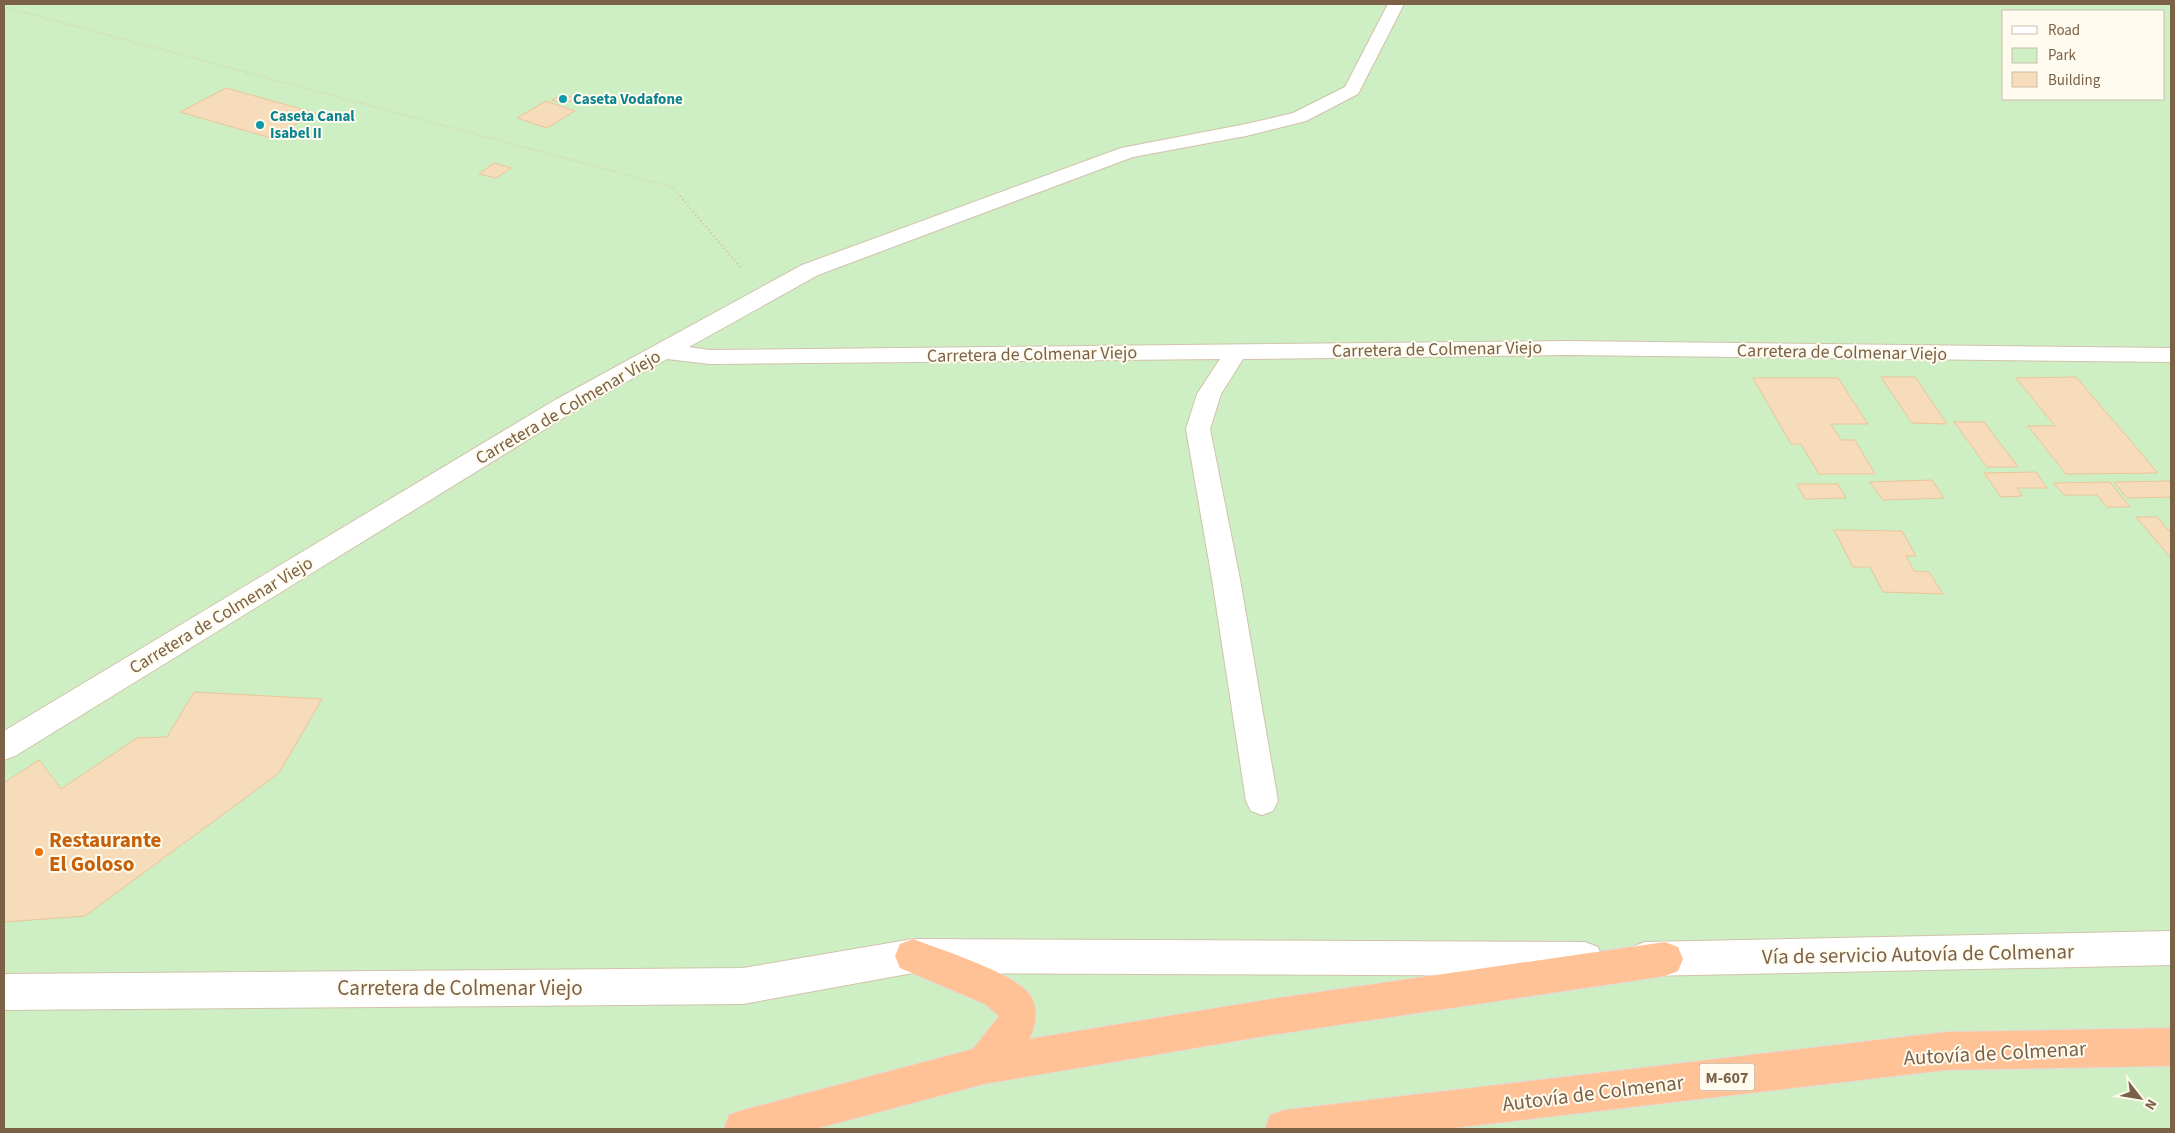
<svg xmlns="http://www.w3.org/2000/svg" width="2175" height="1133" viewBox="0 0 2175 1133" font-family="'Source Sans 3',sans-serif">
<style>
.green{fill:#ceeec3;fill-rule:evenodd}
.building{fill:#f7dcbb;stroke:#ebc599}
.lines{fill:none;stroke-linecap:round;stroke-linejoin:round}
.minor-casing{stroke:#d2c2aa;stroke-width:2}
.highway-casing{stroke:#e2dcd7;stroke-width:2}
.path-far1{stroke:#ddbf9d;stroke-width:2;stroke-dasharray:0.5 2.5;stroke-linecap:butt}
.path{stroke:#ddbf9d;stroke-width:2.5;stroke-dasharray:1 3;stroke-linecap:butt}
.minor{fill:#fff;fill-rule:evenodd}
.highway{fill:#ffc297;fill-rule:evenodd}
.culture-dot{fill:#0f9aa8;stroke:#fffbef;stroke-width:2}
.food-dot{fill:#e8710a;stroke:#fffbef;stroke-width:2}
.labels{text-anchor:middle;stroke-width:4;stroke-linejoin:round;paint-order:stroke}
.far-culture-label{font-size:15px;font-weight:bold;fill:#0d838f;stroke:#fffbef;text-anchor:start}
.shield{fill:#fffbef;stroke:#a39079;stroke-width:1}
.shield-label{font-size:16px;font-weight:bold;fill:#7b6247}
.street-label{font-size:18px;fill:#7b6247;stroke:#fffbef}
.near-food-label{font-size:21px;font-weight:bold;fill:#c56008;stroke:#fffbef;text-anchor:start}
.near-street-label{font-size:21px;fill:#7b6247;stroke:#fffbef}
</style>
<rect width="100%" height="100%" fill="#fef9e6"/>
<path class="green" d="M4,4H2171V1129H4ZM2004,11H2164V99H2004Z"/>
<g class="building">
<polygon points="226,88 316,113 271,138 180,112"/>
<polygon points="562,94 575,98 565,104 552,100"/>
<polygon points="546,101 575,111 547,128 517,118"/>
<polygon points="494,163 511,168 496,178 479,174"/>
<polygon points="1881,377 1915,377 1947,424 1912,423"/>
<polygon points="2076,377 2158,473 2066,474 2028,426 2055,426 2016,378"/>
<polygon points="1753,378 1838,378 1868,424 1831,424 1841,440 1855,440 1875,474 1819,474 1801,444 1791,444"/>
<polygon points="1954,422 1984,422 2018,467 1987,467"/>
<polygon points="2036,472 2047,488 2017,488 2022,496 2001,497 1984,473"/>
<polygon points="1932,480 1944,498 1883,500 1870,482"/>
<polygon points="2171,481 2171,497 2127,498 2114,482"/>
<polygon points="2110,482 2130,507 2107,507 2097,495 2064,495 2053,483"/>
<polygon points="1797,484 1838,484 1846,498 1805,499"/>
<polygon points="2136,517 2157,517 2169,531 2171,531 2171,558"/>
<polygon points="1834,530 1902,531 1916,556 1906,556 1914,571 1929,572 1943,594 1883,592 1870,567 1853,567"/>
<polygon points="194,692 322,699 279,773 85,916 4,922 4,783 39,760 61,789 137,738 167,737"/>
</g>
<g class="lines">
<g class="minor-casing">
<g id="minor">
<polygon points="1388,4 1404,4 1358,94 1306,121 1246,136 1133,157 818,275 689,347 710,350 1567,341 2171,348 2171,362 1567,355 1243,359 1221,394 1210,429 1240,579 1278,801 1273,811 1262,815 1251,811 1246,801 1212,579 1186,429 1197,394 1220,359 710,364 667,359 573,412 15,756 4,760 4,731 555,400 802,265 1121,148 1246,124 1293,113 1345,87"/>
<polygon points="2171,931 2171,965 1645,976 1632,971 1627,959 1632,947 1645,942"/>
<polygon points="913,939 1585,942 1598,947 1603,959 1598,971 1585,976 913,973 743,1004 4,1010 4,974 743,968"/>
</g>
</g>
<g class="highway-casing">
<g id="highway">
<path d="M913,939C941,950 1013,972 1030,995C1039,1008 1036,1026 1029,1039L1271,999L1665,942L1678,947L1683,959L1678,971L1665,976L1271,1035L984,1084L815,1129H724L729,1115L743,1110L973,1049L999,1016L985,1004L900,968L895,956L900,944Z"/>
<polygon points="2171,1028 2171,1066 1946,1070 1445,1129 1265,1129 1270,1115 1284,1110 1946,1032"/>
</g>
</g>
<g class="path-far1">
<polyline points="913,4 949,4"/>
<polyline points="4,7 672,187 681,197"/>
</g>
<polyline class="path" points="680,196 740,267"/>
<use href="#minor" class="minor"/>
<use href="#highway" class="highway"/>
</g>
<g class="culture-dot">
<circle cx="563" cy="99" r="5"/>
<circle cx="260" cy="125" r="5"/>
</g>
<circle class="food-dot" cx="39" cy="852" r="5"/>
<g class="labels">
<g class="far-culture-label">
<text x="573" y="104">Caseta Vodafone</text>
<text x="270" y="121">Caseta Canal<tspan x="270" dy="17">Isabel II</tspan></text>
</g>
<rect class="shield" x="1699.5" y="1063.5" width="55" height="27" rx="4"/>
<g class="shield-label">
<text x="1727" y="1083">M-607</text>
</g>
<g class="street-label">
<text transform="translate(1437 349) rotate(-1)" y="6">Carretera de Colmenar Viejo</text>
<text transform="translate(1842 352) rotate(1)" y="6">Carretera de Colmenar Viejo</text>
<text transform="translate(1032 354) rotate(-1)" y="6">Carretera de Colmenar Viejo</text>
<text transform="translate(568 407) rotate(-30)" y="6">Carretera de Colmenar Viejo</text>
<text transform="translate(221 615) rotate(-31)" y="6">Carretera de Colmenar Viejo</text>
</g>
<g class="near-food-label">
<text x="49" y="847">Restaurante<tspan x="49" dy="24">El Goloso</tspan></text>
</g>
<g class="near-street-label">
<text transform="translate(1918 954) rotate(-1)" y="7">Vía de servicio Autovía de Colmenar</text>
<text x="460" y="995">Carretera de Colmenar Viejo</text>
<text transform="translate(1995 1053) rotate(-3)" y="7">Autovía de Colmenar</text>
<text transform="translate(1593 1093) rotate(-7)" y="7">Autovía de Colmenar</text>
</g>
</g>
<rect width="2175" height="1133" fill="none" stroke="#7b6247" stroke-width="10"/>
<rect x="2002" y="10" width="162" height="90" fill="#fffbef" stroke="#cabeac"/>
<rect x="2012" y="26" width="25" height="8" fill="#ffffff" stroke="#cabeac"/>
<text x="2048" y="35" font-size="15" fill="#7b6247">Road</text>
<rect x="2012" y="48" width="25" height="15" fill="#ceeec3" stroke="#cabeac"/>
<text x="2048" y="60" font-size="15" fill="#7b6247">Park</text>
<rect x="2012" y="72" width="25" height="15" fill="#f7dcbb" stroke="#cabeac"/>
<text x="2048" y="85" font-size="15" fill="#7b6247">Building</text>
<g transform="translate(2140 1098) rotate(121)" stroke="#fffbef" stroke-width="4" paint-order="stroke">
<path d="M0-4L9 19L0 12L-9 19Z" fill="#7b6247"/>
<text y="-8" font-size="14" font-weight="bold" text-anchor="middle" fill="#7b6247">N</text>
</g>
</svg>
